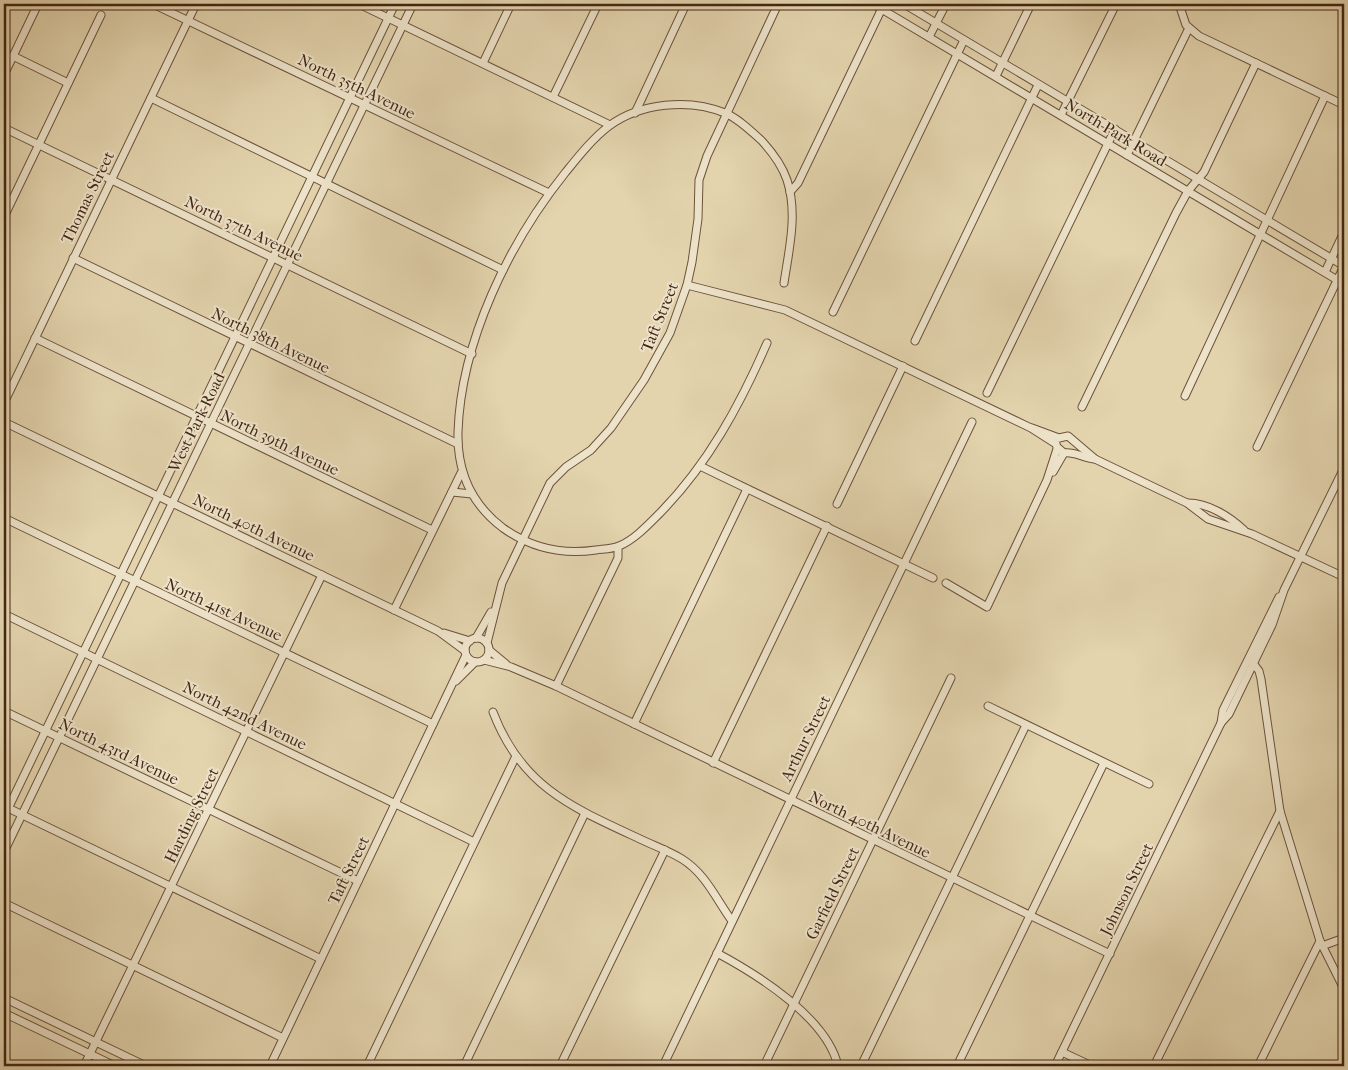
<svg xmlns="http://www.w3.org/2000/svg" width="1348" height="1070" viewBox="0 0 1348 1070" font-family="'IM FELL French Canon',serif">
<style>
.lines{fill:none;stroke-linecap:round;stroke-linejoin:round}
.minor-casing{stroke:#6c523a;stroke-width:9}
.minor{stroke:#ede3ca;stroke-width:7}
.labels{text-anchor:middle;stroke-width:4;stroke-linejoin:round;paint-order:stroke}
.street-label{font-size:16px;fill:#442614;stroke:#ede3ca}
</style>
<rect width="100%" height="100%" fill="#e3d4ae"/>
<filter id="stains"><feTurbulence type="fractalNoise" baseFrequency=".004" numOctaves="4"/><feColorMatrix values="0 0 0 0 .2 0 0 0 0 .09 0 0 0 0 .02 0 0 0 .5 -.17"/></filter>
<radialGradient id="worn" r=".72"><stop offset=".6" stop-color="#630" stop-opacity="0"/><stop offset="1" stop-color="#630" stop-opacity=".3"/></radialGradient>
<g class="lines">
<g class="minor-casing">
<g id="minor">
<polyline points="153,4 549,193"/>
<polyline points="359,4 610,125"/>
<polyline points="873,4 1344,284"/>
<polyline points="904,4 1344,266"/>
<polyline points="1179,4 1186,25 1199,36 1344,105"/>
<polyline points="1341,4 1344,5"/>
<polyline points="929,37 946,4"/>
<polyline points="13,56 68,83"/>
<polyline points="483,63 511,4"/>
<polyline points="4,75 38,4"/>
<polyline points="996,76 1031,4"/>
<polyline points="553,97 598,4"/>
<polyline points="151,98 503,270"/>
<polyline points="635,113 686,4"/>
<polyline points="1061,115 1116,4"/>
<polyline points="4,128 472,354"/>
<polyline points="1127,155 1189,28"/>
<polyline points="790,192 798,183 884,4"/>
<polyline points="4,217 101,15"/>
<polyline points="73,258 458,444"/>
<polyline points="1325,272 1344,232"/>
<polyline points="687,285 785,310 1031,428 1056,444"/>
<polyline points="833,312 964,40"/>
<polyline points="35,338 432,530"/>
<polyline points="915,341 1038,85"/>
<path d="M767,343C740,405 708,464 660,513C648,525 634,540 619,546C612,549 603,549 596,550C562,555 531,548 503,528C471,504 457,472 458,432C461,341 509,243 565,173C578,157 592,139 609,126C640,103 689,98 725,113C739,119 751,131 762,141C772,152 782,165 787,180C798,214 789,249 784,283"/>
<polyline points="987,393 1115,129"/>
<polyline points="1185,396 1325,96"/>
<polyline points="4,403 196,4"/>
<polyline points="1082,407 1176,213 1188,191 1204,172 1256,63"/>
<polyline points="4,422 438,631 465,651"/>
<polyline points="1032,428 1059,438"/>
<polyline points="1059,438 1068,436 1095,459 1187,503 1208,519 1252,534 1344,577"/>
<path d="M1057,447L1064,453C1075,451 1084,459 1095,459"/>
<polyline points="1257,447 1344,266"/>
<polyline points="700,466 933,578"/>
<polyline points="1053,472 1064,453"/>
<polyline points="452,492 472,494"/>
<path d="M1188,503C1208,503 1229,516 1244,530"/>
<polyline points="837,504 903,366"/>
<polyline points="4,518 433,724"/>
<polyline points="946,583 987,607 1047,480 1057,449"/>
<polyline points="394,610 461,473"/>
<polyline points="4,614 474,842"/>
<polyline points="444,633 470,641"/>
<polyline points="476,638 491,612"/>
<circle cx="477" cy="650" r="12"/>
<polyline points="487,643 502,583 550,483 566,467 591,450 611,428 644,380 670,333 687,285 692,262 698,219 699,180 707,156 778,4"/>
<polyline points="489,650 506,664"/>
<polyline points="484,660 511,667 556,686 1110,954"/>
<polyline points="1253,663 1259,671 1261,679 1280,811 1320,941 1344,989"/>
<polyline points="456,681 475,662"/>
<polyline points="556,686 618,558 618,547"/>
<polyline points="988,706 1149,784"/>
<polyline points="4,711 358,881"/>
<path d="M493,712C521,786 571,807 638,838C652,845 669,851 682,859C706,874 716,899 732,921"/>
<polyline points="1221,723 1223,710 1279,597"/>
<polyline points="634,724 747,489"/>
<polyline points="713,763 827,526"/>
<polyline points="6,807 321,959"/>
<polyline points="4,817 395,4"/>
<polyline points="4,852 413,4"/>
<polyline points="4,903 283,1038"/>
<polyline points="1322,946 1344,938"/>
<path d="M717,953C758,975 827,1018 838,1066"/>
<polyline points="4,998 146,1066"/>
<polyline points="4,1013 115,1066"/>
<polyline points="1062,1052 1092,1066"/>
<polyline points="465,1064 585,813"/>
<polyline points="84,1066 322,575"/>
<polyline points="270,1066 466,655"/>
<polyline points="367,1066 515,758"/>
<polyline points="420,1066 465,1064 490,1066"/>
<polyline points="560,1066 665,850"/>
<polyline points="663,1066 972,422"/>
<polyline points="764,1066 951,678"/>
<polyline points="861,1066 1026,725"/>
<polyline points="957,1066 1104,763"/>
<polyline points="1055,1066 1221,723 1229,714 1272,625 1284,590 1344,468"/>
<polyline points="1154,1066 1280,811"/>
<polyline points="1258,1066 1320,941"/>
</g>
</g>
<use href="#minor" class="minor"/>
</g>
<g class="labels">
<g class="street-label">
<text transform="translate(357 86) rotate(26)" y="6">North 35th Avenue</text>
<text transform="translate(1116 132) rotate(31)" y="6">North Park Road</text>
<text transform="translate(87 197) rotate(-64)" y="6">Thomas Street</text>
<text transform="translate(244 228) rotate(26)" y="6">North 37th Avenue</text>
<text transform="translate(659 317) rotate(-68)" y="6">Taft Street</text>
<text transform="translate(271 340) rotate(26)" y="6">North 38th Avenue</text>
<text transform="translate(196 422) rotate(-64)" y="6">West Park Road</text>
<text transform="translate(280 442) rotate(26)" y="6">North 39th Avenue</text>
<text transform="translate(254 527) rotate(26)" y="6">North 40th Avenue</text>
<text transform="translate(224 609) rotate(25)" y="6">North 41st Avenue</text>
<text transform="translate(245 715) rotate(26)" y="6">North 42nd Avenue</text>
<text transform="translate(805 738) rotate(-64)" y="6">Arthur Street</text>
<text transform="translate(119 751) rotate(26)" y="6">North 43rd Avenue</text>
<text transform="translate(191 815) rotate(-64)" y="6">Harding Street</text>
<text transform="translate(870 824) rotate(26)" y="6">North 40th Avenue</text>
<text transform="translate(348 870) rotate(-64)" y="6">Taft Street</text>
<text transform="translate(1126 889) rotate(-64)" y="6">Johnson Street</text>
<text transform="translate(832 893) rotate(-64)" y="6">Garfield Street</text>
</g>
</g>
<rect width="1348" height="1070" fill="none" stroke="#e3d4ae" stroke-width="20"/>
<rect x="5" y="5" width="1338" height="1060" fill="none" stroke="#442614" stroke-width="2.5"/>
<rect x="10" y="10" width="1328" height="1050" fill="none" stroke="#442614"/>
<rect width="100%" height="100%" filter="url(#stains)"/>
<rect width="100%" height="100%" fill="url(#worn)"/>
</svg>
